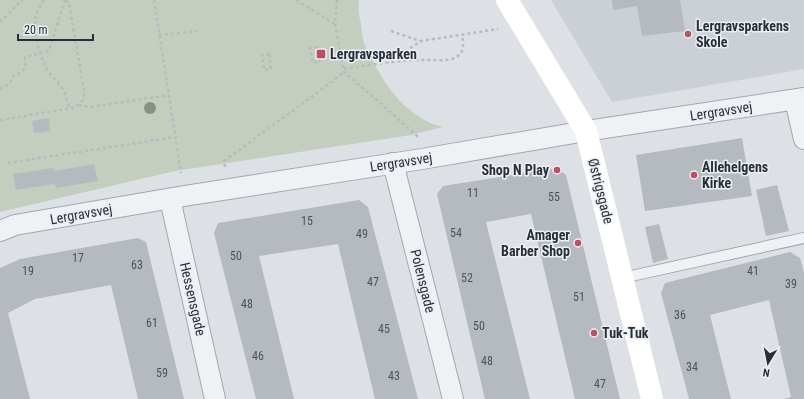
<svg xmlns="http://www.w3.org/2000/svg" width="804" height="399" viewBox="0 0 804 399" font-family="'Roboto Condensed',sans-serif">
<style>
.built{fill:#cbcfd6}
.green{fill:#c3cebf}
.building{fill:#b5bac1}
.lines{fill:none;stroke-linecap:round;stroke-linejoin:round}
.lane-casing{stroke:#a3a7ae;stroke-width:12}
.street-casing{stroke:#a3a7ae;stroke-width:22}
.path{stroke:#b7bbc0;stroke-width:2.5;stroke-dasharray:3 3;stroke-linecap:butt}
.lane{stroke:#eff1f4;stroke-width:10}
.street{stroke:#eff1f4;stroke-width:20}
.secondary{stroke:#fff;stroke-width:22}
.tree{fill:#859385}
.poi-dot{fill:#bd4f61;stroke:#eceff3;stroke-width:1.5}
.labels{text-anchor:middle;stroke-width:3;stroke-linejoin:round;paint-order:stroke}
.number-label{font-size:12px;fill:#4b525c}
.poi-label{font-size:14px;font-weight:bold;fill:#282f3a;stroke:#eceff3;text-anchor:start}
.street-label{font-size:14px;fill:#282f3a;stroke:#eceff3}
</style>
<rect width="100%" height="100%" fill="#dde0e5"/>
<polygon class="built" points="551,0 804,0 804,69 612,102"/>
<path class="green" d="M0,0H359C358,8 359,16 361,24C362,31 362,39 365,45C366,50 369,55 372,59C386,88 409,119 443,127L411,135L175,171L0,212Z"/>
<g class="building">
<polygon points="612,0 680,0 685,31 642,36 637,6 613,10"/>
<polygon points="49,118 50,131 34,133 32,121"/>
<polygon points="742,138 752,196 645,211 636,155"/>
<polygon points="94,164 98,181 56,188 55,184 16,190 13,174 54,168 54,171"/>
<polygon points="557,168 566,175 620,399 575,399 531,214 486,222 530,399 485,399 437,194 443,186"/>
<polygon points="777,185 789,231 766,236 756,190"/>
<polygon points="359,200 368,207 418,399 375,399 338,244 259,256 294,399 256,399 214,233 218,223"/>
<polygon points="659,224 668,259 653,263 645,227"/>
<polygon points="138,238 146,242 184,399 138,399 111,285 35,299 8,313 30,399 0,399 0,268 20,259"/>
<polygon points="790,252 800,258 804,273 804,399 784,399 791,397 769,300 710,315 731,399 689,399 661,293 665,283"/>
</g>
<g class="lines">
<g class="lane-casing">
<polyline id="lane" points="622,278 804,238"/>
</g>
<g class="street-casing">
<g id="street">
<polyline points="795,100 804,139"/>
<polyline points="393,163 453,399"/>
<polyline points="170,199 215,399"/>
<polyline points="0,231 15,225 184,196 422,159 586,131 804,98"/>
</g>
</g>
<g class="path">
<path d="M44,0C40,5 36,13 35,20C33,33 41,59 48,71C52,77 58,82 62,88C66,94 67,102 69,108"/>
<polyline points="154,0 181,173"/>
<polyline points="296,0 335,24"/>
<polyline points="337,0 335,24 344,72 378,101 418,137"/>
<polyline points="0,22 22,0"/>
<polyline points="391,31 420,41"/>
<polyline points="159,35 199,31"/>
<polygon points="318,47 320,62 313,63 310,48"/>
<polygon points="269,54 271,69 264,70 262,55"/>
<polyline points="395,58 421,41 498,29"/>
<path d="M344,69C372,65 401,59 430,60C439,60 452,62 459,55C465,50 463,42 462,35"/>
<path d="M0,89C3,87 9,85 11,81C13,78 11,78 14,76C16,74 19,74 21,73C26,69 25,63 25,57L49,51L65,0"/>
<polyline points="79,105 90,107 169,95"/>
<path d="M0,120L72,108C85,102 85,97 83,84L69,4L67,0"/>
<polyline points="8,163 175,137"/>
<polyline points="225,167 224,161 325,87 344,72"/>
</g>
<use href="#lane" class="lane"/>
<use href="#street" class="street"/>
<polyline class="secondary" points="507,0 586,131 652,399"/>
</g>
<circle class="tree" cx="150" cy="108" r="6"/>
<g class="poi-dot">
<circle cx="688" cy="34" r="4"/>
<rect x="316" y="49" width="10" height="10" rx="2"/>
<circle cx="557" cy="170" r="4"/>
<circle cx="694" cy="175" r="4"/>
<circle cx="578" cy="243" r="4"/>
<circle cx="594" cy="333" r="4"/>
</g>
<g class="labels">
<g class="number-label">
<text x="473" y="197">11</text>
<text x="554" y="201">55</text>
<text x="307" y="225">15</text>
<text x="456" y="237">54</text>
<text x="362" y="238">49</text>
<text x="236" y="260">50</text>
<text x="78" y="262">17</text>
<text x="137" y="269">63</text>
<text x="28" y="275">19</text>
<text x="753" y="275">41</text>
<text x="467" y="282">52</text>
<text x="373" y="286">47</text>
<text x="791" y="288">39</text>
<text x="579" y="301">51</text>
<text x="247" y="308">48</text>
<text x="680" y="319">36</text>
<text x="152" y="327">61</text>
<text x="479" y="330">50</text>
<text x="384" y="333">45</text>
<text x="258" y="360">46</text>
<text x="487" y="365">48</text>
<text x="692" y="371">34</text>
<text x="162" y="377">59</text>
<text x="394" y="380">43</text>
<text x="600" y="388">47</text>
</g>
<g class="poi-label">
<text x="696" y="31">Lergravsparkens<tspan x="696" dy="16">Skole</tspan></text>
<text x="330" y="59">Lergravsparken</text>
<text x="702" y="172">Allehelgens<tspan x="702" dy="16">Kirke</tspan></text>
<text x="549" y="175" text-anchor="end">Shop N Play</text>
<text x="570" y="240" text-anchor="end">Amager<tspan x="570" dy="16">Barber Shop</tspan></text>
<text x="602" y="338">Tuk-Tuk</text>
</g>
<g class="street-label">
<text transform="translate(721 111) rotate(-9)" y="5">Lergravsvej</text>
<text transform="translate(401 162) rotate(-9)" y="5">Lergravsvej</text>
<text transform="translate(601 191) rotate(76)" y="5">Østrigsgade</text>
<text transform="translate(81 214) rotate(-10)" y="5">Lergravsvej</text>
<text transform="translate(423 281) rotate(76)" y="5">Polensgade</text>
<text transform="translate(193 299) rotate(77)" y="5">Hessensgade</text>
</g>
</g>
<g transform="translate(768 363) rotate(190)" stroke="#eceff3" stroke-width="3" paint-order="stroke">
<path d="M0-3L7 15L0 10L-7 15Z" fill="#282f3a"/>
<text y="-6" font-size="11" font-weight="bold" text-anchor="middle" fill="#282f3a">N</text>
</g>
<path d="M18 34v6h75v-6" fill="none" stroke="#282f3a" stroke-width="2"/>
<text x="24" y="34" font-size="12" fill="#282f3a" stroke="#eceff3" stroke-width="3" paint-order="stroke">20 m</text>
</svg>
